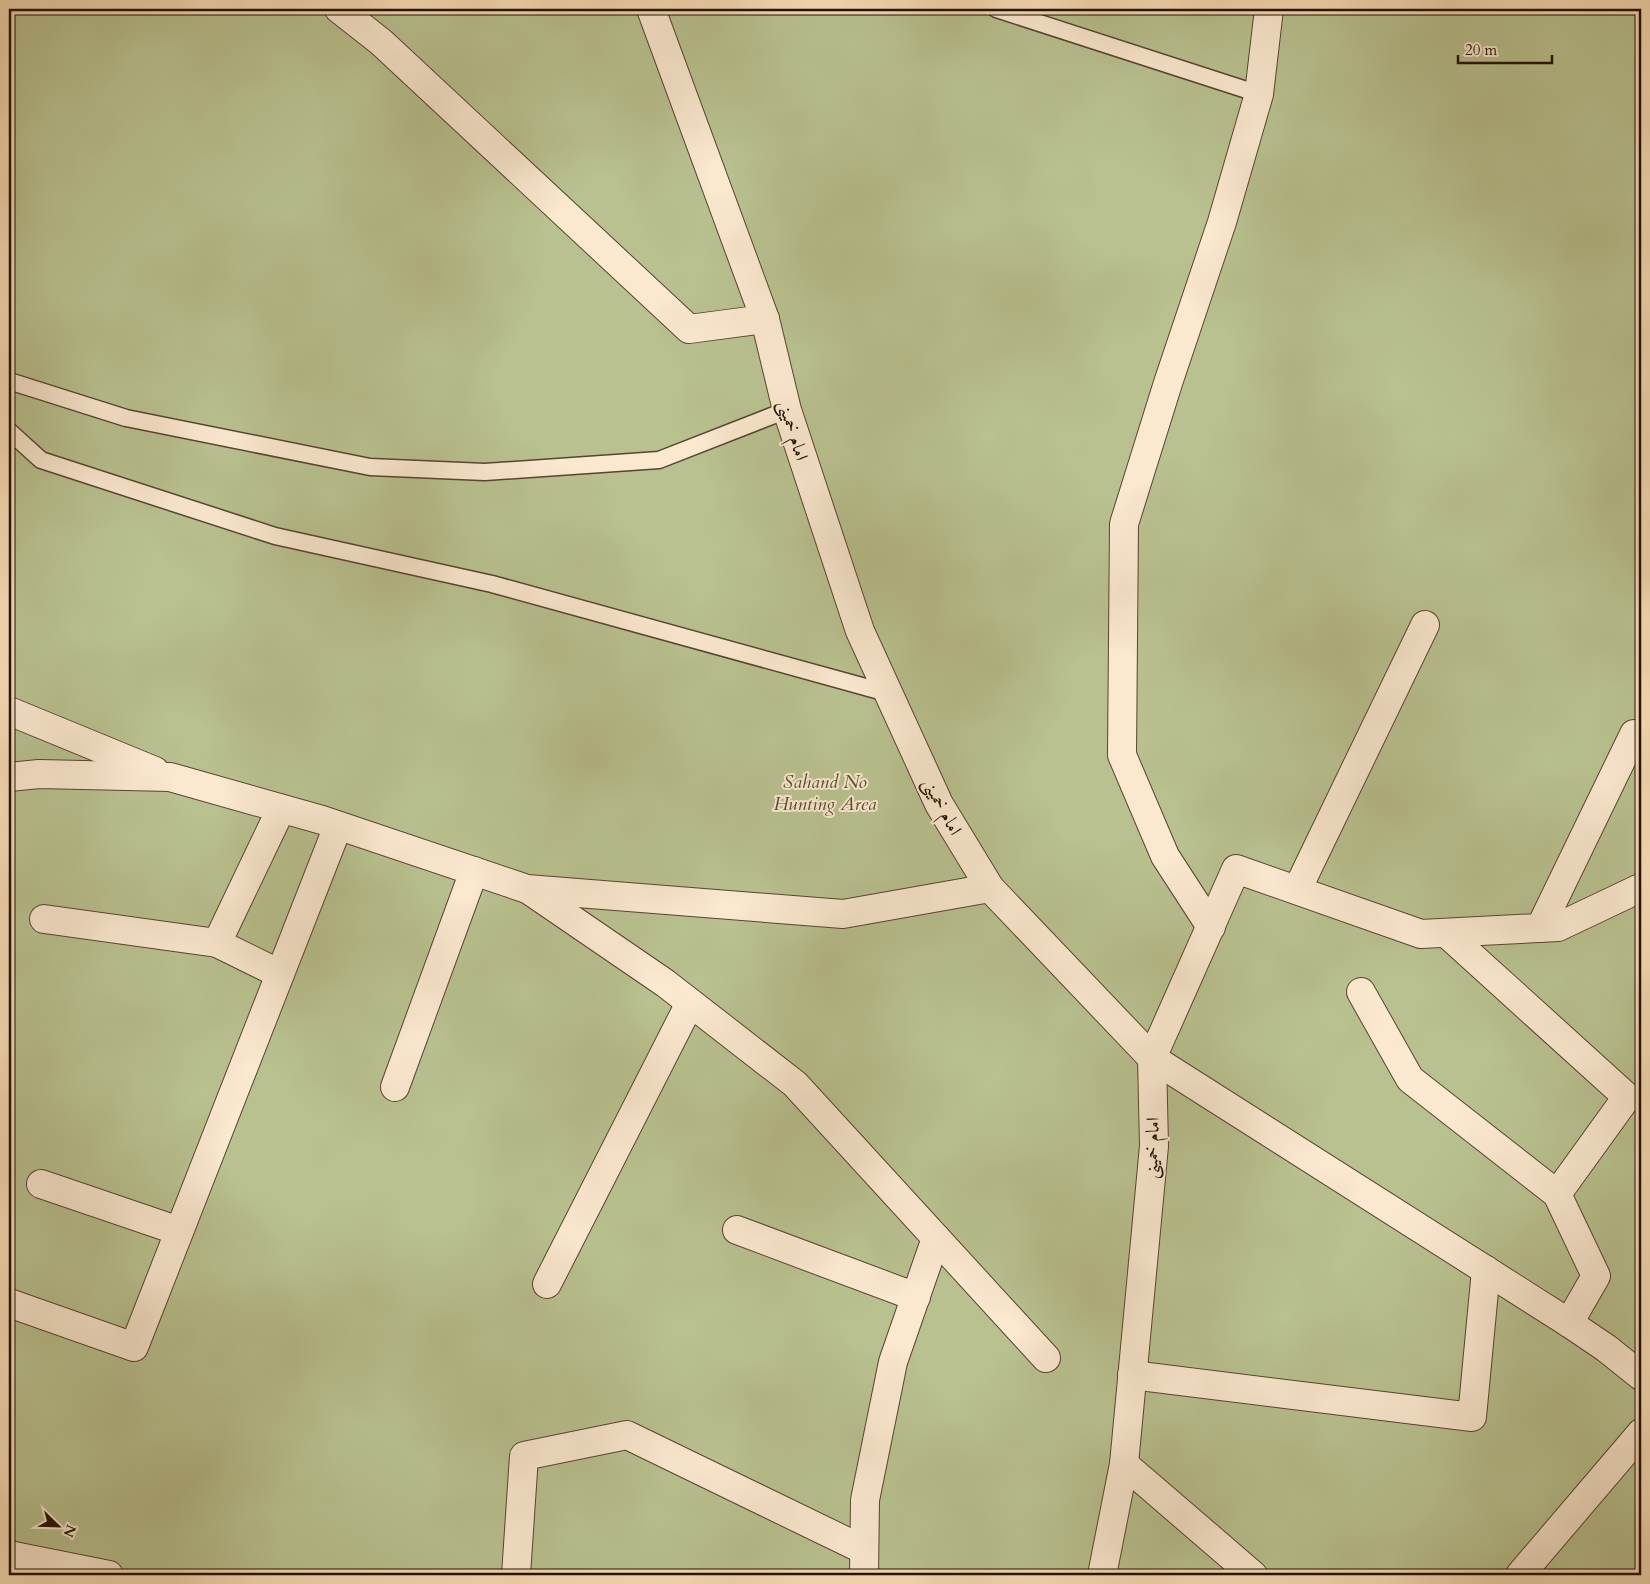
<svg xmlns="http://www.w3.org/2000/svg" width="1650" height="1584" viewBox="0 0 1650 1584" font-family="Cardo,Amiri,serif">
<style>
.green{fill:#b9c190;stroke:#6e694a}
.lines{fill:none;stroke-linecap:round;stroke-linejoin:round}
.service-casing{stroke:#584430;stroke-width:19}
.minor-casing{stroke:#584430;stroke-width:30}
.tertiary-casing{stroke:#584430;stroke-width:30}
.service{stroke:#fae8cf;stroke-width:16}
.minor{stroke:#fae8cf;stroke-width:28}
.tertiary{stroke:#fae8cf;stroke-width:28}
.labels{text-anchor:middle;stroke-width:4;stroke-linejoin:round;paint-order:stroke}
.street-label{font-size:19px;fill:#231104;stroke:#fae8cf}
.park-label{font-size:19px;font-style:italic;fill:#584f35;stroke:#fae8cf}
</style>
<rect width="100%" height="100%" fill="#f7dcb5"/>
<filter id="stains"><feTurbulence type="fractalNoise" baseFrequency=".004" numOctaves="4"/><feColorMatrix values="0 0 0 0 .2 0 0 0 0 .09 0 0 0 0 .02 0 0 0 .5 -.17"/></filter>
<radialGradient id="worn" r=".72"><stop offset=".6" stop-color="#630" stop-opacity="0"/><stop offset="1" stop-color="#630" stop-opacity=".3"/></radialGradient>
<rect class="green" x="9" y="9" width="1632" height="1566"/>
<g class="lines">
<g class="service-casing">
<g id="service">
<polyline points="996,9 1259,94"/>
<polyline points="9,381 126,418 370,467 485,472 659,460 787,410"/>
<polyline points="9,431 41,460 275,536 492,584 887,693"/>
</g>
</g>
<g class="minor-casing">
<g id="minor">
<polyline points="339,9 381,42 689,329 765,319"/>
<polyline points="9,711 155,771"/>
<polyline points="9,777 39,774 170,777 322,820 527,889 843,914 990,888"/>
<polyline points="529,890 665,983 795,1084 1046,1358"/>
<polyline points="1297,890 1425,625"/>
<polyline points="1641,890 1638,889 1558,927 1421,934 1236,869 1152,1058 1569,1323 1606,1348 1641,1376"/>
<polyline points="44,919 217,943 280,974"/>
<polyline points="1211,927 1165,856 1122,755 1124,524 1168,383 1222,222 1259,94 1269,9"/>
<polyline points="1540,928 1634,734"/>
<polyline points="1446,933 1627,1097 1557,1194"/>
<polyline points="217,943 281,809"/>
<polyline points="1361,992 1410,1079 1557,1194 1596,1276 1569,1323"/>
<polyline points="395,1087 474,871"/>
<polyline points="41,1184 179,1231"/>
<polyline points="737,1230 916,1297"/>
<polyline points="547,1284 690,1003"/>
<polyline points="9,1303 134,1347 338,826"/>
<polyline points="1132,1375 1472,1417 1486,1270"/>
<polyline points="1124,1464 1253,1575"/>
<polyline points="9,1555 109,1575"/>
<polyline points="516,1575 524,1456 627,1435 864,1550"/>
<polyline points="864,1575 865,1500 893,1362 936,1238"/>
<polyline points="1520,1575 1641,1433"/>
</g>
</g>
<g class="tertiary-casing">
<polyline id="tertiary" points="651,9 765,319 787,410 860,631 939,804 990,888 1152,1058 1154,1146 1124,1464 1102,1575"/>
</g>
<use href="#service" class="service"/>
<use href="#minor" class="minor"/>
<use href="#tertiary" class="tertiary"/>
</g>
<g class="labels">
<g class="street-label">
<text transform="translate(794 430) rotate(73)" y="7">امام خمینی</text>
<text transform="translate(943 806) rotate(62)" y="7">امام خمینی</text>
<text transform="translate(1151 1148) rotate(-88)" y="7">امام خمینی</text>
</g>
<g class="park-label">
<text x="825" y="788">Sahand No<tspan x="825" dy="22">Hunting Area</tspan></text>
</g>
</g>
<rect width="1650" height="1584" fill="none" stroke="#f7dcb5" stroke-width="30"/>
<rect x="10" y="10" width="1630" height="1564" fill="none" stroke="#231104" stroke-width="2.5"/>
<rect x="15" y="15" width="1620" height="1554" fill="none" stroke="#231104"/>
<g transform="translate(58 1526) rotate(113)" stroke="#fae8cf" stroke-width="4" paint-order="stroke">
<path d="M0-4L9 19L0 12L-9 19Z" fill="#231104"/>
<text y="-8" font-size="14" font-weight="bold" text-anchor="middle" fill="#231104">N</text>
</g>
<path d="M1458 55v8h94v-8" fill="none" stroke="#231104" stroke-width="2.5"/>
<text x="1465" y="55" font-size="15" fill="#231104" stroke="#fae8cf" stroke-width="4" paint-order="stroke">20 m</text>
<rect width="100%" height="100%" filter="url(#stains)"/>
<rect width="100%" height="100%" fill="url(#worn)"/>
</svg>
